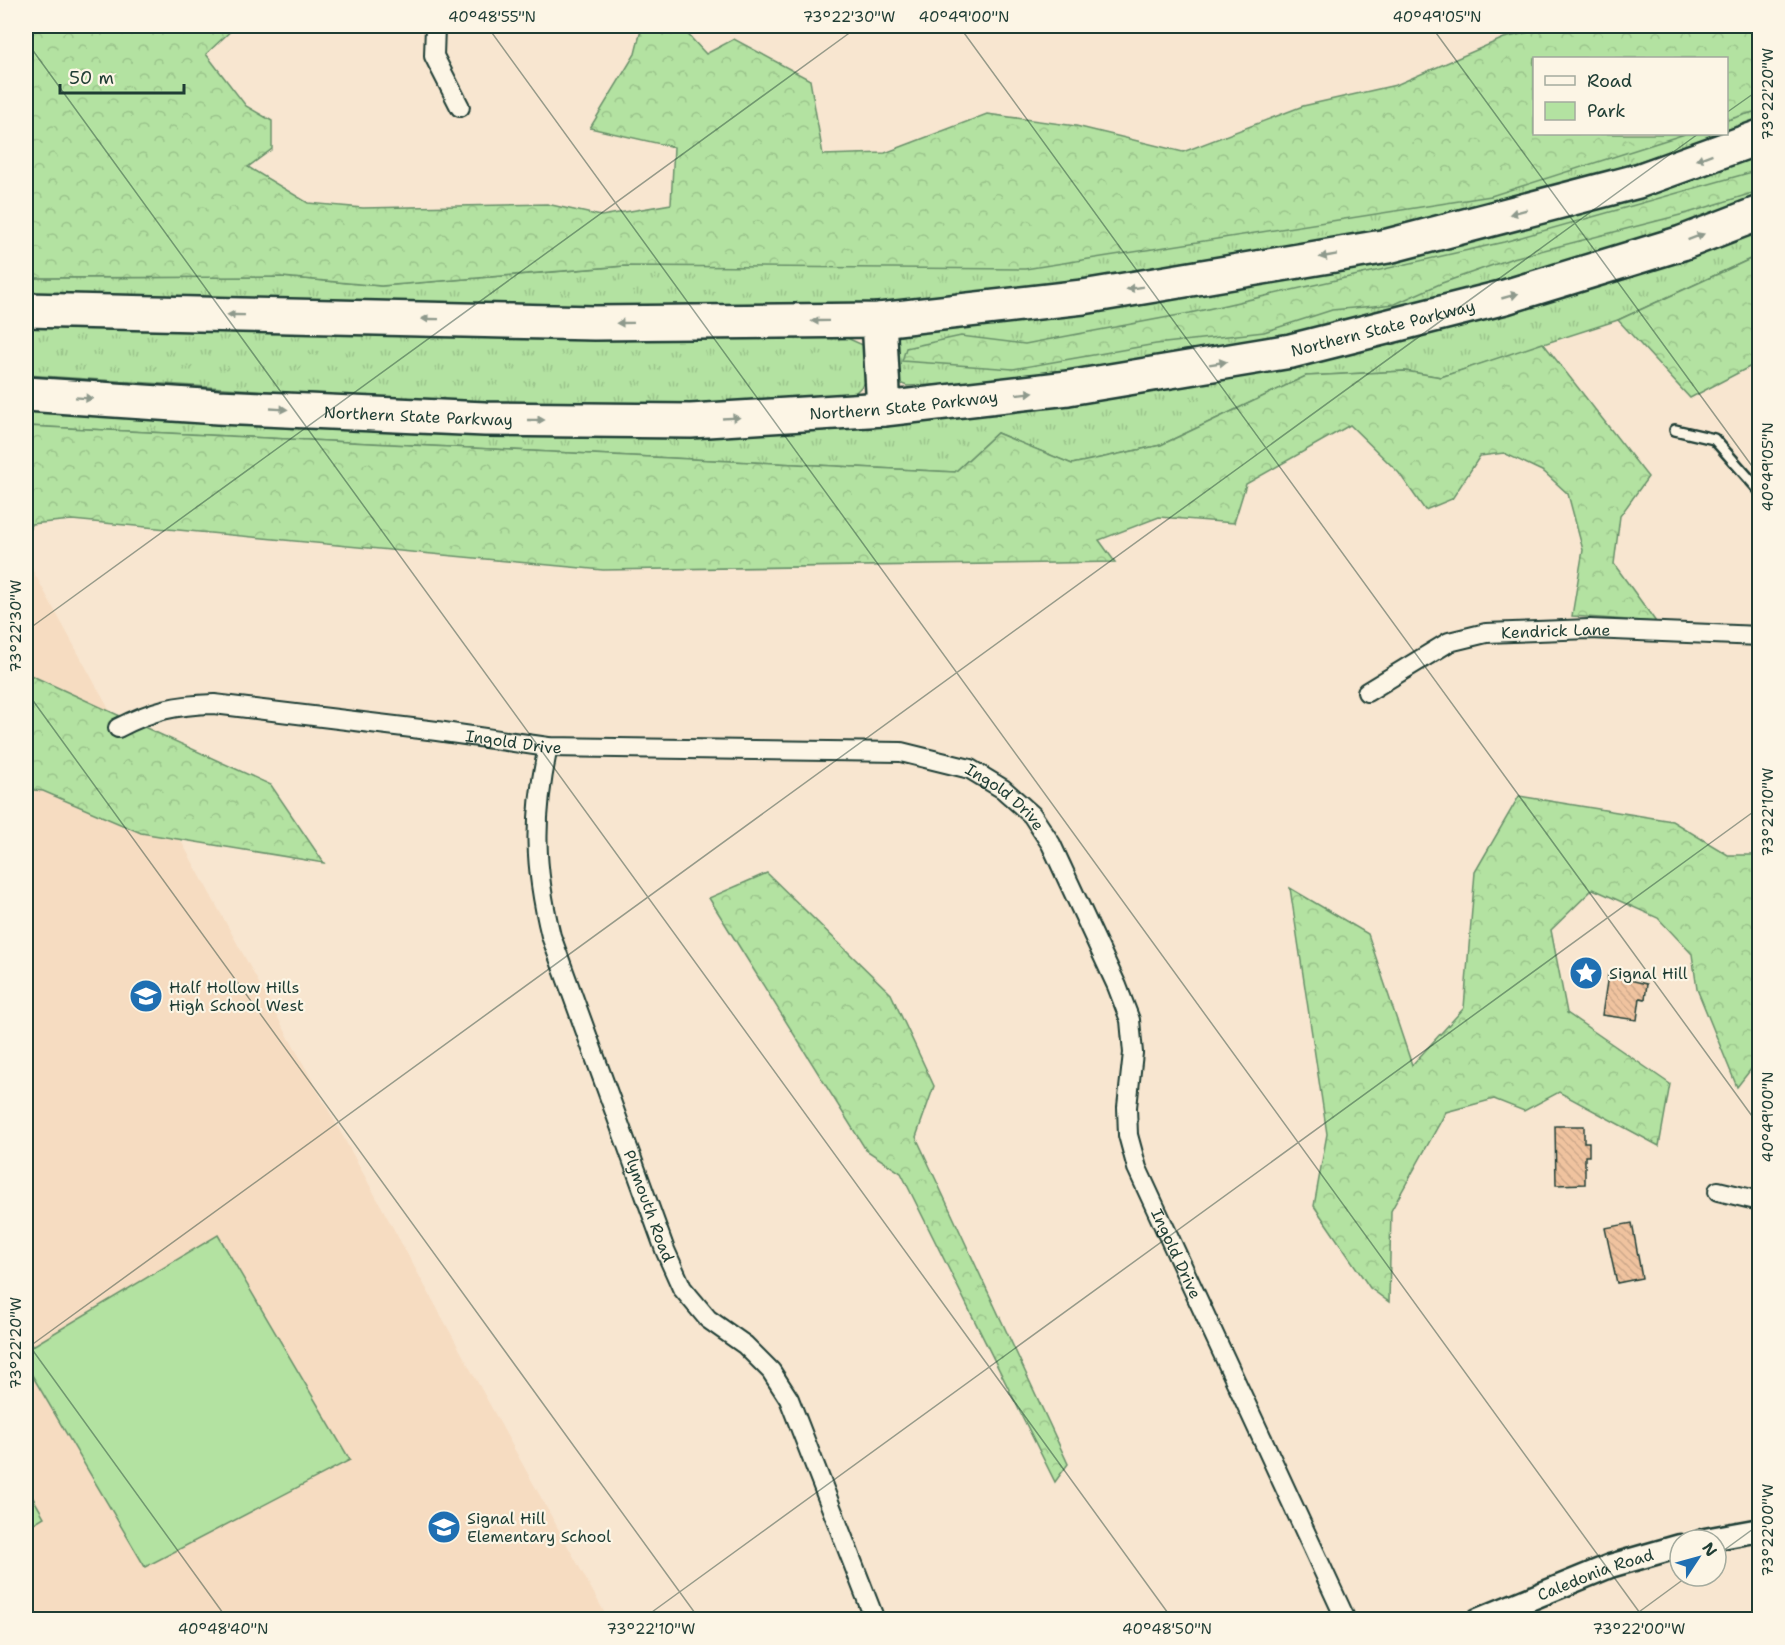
<svg xmlns="http://www.w3.org/2000/svg" width="1785" height="1645" viewBox="0 0 1785 1645" font-family="'Shantell Sans',sans-serif">
<style>
.built{fill:#f6dcc1}
.grass{fill:url(#grass-tufts);stroke:#69906a;stroke-width:1.5}
.forest{fill:url(#forest-crowns);stroke:#69906a;stroke-width:1.5}
.park{fill:#b3e2a1;stroke:#69906a;stroke-width:1.5}
.building{fill:url(#building-back-hatch);stroke:#1f3d34;stroke-width:1.5}
.lines{fill:none;stroke-linecap:round;stroke-linejoin:round}
.service-casing{stroke:#1f3d34;stroke-width:14}
.minor-casing{stroke:#1f3d34;stroke-width:22}
.tertiary-casing{stroke:#1f3d34;stroke-width:27}
.motorway-casing{stroke:#1f3d34;stroke-width:38}
.service{stroke:#fcf5e5;stroke-width:9}
.minor{stroke:#fcf5e5;stroke-width:18}
.tertiary{stroke:#fcf5e5;stroke-width:22}
.motorway{stroke:#fcf5e5;stroke-width:33}
.oneway{fill:#8e998c}
.ticks{fill:none;stroke:#1f3d34;stroke-width:1.5;stroke-opacity:0.45}
.labels{text-anchor:middle;stroke-width:4.5;stroke-linejoin:round;paint-order:stroke}
.street-label{font-size:16px;fill:#1f3d34;stroke:#fcf5e5}
.poi-label{font-size:16px;fill:#1f3d34;stroke:#fcf5e5;text-anchor:start}
.neatline{fill:none;stroke:#1f3d34;stroke-width:2}
.ticks-label{font-size:15px;text-anchor:middle;fill:#1f3d34}
</style>
<defs>
<pattern id="grass-tufts" width="24" height="20" patternUnits="userSpaceOnUse" patternTransform="scale(1.5)"><rect width="24" height="20" fill="#b3e2a1"/><path d="M3 7l-1-3M5 7V3M7 7l1-3M15 17l-1-3M17 17v-4M19 17l1-3" fill="none" stroke="#9ac38b"/></pattern>
<pattern id="forest-crowns" width="20" height="18" patternUnits="userSpaceOnUse" patternTransform="scale(1.5)"><rect width="20" height="18" fill="#b3e2a1"/><path d="M2 6a3 3 0 1 1 6 0M12 15a3 3 0 1 1 6 0" fill="none" stroke="#9ac38b"/></pattern>
<pattern id="building-back-hatch" width="6" height="6" patternUnits="userSpaceOnUse" patternTransform="scale(1.5)"><rect width="6" height="6" fill="#f0c39f"/><path d="M-1 5l2 2M0 0l6 6M5-1l2 2" fill="none" stroke="#cda88a"/></pattern>
</defs>
<rect width="100%" height="100%" fill="#f8e6d0"/>
<filter id="ink" filterUnits="userSpaceOnUse"><feTurbulence type="fractalNoise" baseFrequency=".0167" numOctaves="2"/><feDisplacementMap in="SourceGraphic" scale="12" xChannelSelector="R" yChannelSelector="G"/><feConvolveMatrix kernelMatrix="1 2 1 2 8 2 1 2 1" color-interpolation-filters="sRGB"/></filter>
<g filter="url(#ink)">
<polygon class="built" points="26,558 506,1434 608,1619 26,1619"/>
<g class="grass">
<polygon points="1759,110 1759,124 1491,207 1246,262 944,303 643,310 26,294 26,278 282,277 381,286 624,266 1685,134 1726,134 1727,120"/>
<path d="M1759,152V201L1575,265L1201,357L1008,382L907,386L897,382L892,341C914,325 936,339 961,321Z"/>
<polygon points="1759,230 1759,255 1618,320 1441,377 1405,371 1306,376 1161,445 1072,464 997,433 955,472 26,426 26,411 236,422 629,433 1499,315 1707,251"/>
<polygon points="26,319 364,329 601,340 847,338 865,346 870,378 855,393 779,399 755,410 517,415 284,392 26,375"/>
</g>
<g class="forest">
<polygon points="26,26 236,26 206,54 246,106 272,121 272,149 248,167 308,203 363,208 547,204 601,216 671,204 674,147 590,128 635,54 642,26 680,26 706,54 734,39 810,80 823,155 885,153 987,114 1076,126 1183,152 1303,106 1396,85 1504,38 1556,26 1756,26 1760,44 1760,110 1727,120 1726,58 1534,58 1534,134 1685,134 1491,196 1025,269 624,266 381,286 282,277 26,278"/>
<polygon points="1759,170 1759,191 1688,213 1513,258 1442,283 1395,304 1332,310 1264,332 1156,344 1013,369 902,361 906,348 961,336 1025,344 1190,313 1504,242"/>
<polygon points="1759,255 1759,362 1690,398 1618,320"/>
<polygon points="1543,343 1648,477 1620,516 1614,564 1656,622 1572,616 1583,550 1568,494 1544,472 1504,453 1480,456 1452,499 1425,510 1399,473 1350,425 1246,484 1234,523 1159,517 1099,540 1115,562 603,570 72,520 31,524 26,562 26,426 955,472 997,433 1072,464 1161,445 1306,376 1405,371 1441,377"/>
<polygon points="26,673 271,785 324,863 141,833 43,791 26,789"/>
<polygon points="1519,796 1672,821 1728,855 1759,855 1759,1059 1737,1087 1697,989 1692,954 1658,918 1593,889 1551,930 1567,1013 1670,1084 1659,1146 1559,1092 1524,1111 1494,1099 1446,1112 1391,1211 1389,1302 1370,1288 1314,1206 1327,1134 1290,888 1368,934 1412,1065 1464,1008 1475,872"/>
<polygon points="767,873 891,994 934,1086 916,1137 1068,1464 1055,1482 901,1173 866,1150 709,898"/>
</g>
<g class="park">
<polygon points="218,1235 350,1460 145,1567 26,1365 26,1350"/>
<polygon points="26,1486 44,1517 26,1528"/>
</g>
<g class="building">
<polygon points="1608,975 1647,984 1645,999 1640,998 1637,1020 1602,1015"/>
<polygon points="1555,1126 1584,1126 1584,1142 1589,1142 1589,1156 1585,1156 1585,1184 1556,1185"/>
<polygon points="1632,1223 1642,1278 1617,1283 1605,1228"/>
</g>
<g class="lines">
<g class="service-casing">
<polyline id="service" points="1675,430 1714,439 1760,491"/>
</g>
<g class="minor-casing">
<g id="minor">
<polyline points="435,26 434,56 460,107"/>
<path id="s1" d="M1367,692L1449,642L1486,633L1590,629L1760,636"/>
<path id="s2" d="M118,728C153,710 175,705 214,704L437,731L548,747L901,752L970,769L1003,789L1032,815L1051,844L1117,986L1130,1020L1133,1053L1127,1107L1128,1135L1137,1168L1346,1620"/>
<path id="s3" d="M548,747C533,817 534,866 551,936L665,1250L682,1288L708,1319L745,1345L771,1371L789,1399L875,1620"/>
<polyline points="1718,1191 1760,1201"/>
</g>
</g>
<g class="tertiary-casing">
<g id="tertiary">
<polyline points="1705,1540 1760,1530"/>
<path id="s4" d="M1478,1620L1610,1566L1680,1546"/>
</g>
</g>
<g class="motorway-casing">
<g id="motorway">
<polyline points="26,310 594,323 879,320 1083,297 1388,246 1638,181 1760,137"/>
<polyline points="879,320 884,409"/>
<path id="s5" d="M26,394L218,407L485,419L691,421L884,409L1068,388L1291,351L1505,297L1682,243L1760,213"/>
</g>
</g>
<use href="#service" class="service"/>
<use href="#minor" class="minor"/>
<use href="#tertiary" class="tertiary"/>
<use href="#motorway" class="motorway"/>
</g>
<defs><path id="oneway-solid" d="M-6-.8H1V-3.2L6.5 0L1 3.2V.8H-6Z" transform="scale(1.5)"/></defs>
<g class="oneway">
<use href="#oneway-solid" transform="translate(1704 157) rotate(160)"/>
<use href="#oneway-solid" transform="translate(1518 212) rotate(165)"/>
<use href="#oneway-solid" transform="translate(1696 237) rotate(-21)"/>
<use href="#oneway-solid" transform="translate(1328 256) rotate(170)"/>
<use href="#oneway-solid" transform="translate(1135 288) rotate(171)"/>
<use href="#oneway-solid" transform="translate(1510 296) rotate(-16)"/>
<use href="#oneway-solid" transform="translate(236 315) rotate(-179)"/>
<use href="#oneway-solid" transform="translate(430 319) rotate(-179)"/>
<use href="#oneway-solid" transform="translate(820 321) rotate(179)"/>
<use href="#oneway-solid" transform="translate(625 323) rotate(179)"/>
<use href="#oneway-solid" transform="translate(1218 363) rotate(-9)"/>
<use href="#oneway-solid" transform="translate(1025 393) rotate(-7)"/>
<use href="#oneway-solid" transform="translate(84 398) rotate(4)"/>
<use href="#oneway-solid" transform="translate(279 409) rotate(3)"/>
<use href="#oneway-solid" transform="translate(731 418) rotate(-3)"/>
<use href="#oneway-solid" transform="translate(536 420)"/>
</g>
</g>
<path class="ticks" d="M487,26L1645,1620M959,26L1760,1127M1431,26L1760,477M26,41L1173,1620M1726,113L1760,89M26,631L859,26M26,691L700,1620M26,1341L228,1620M26,1349L1698,134M1716,1556L1760,1524M641,1620L1760,807M1628,1620L1688,1576"/>
<defs>
<g id="sight-disc" transform="scale(1.725)"><circle r="9.5" fill="#1f6fb2" stroke="#fcf5e5"/><path d="M0-6L1.8-2.2L6-1.7L2.9 1.2L3.7 5.4L0 3.3L-3.7 5.4L-2.9 1.2L-6-1.7L-1.8-2.2Z" fill="#fff"/></g>
<g id="school-disc" transform="scale(1.725)"><circle r="9.5" fill="#1f6fb2" stroke="#fcf5e5"/><path d="M0-5L7-2L0 1L-7-2ZM-4 1L0 2.5L4 1V4Q0 6-4 4Z" fill="#fff"/></g>
</defs>
<g fill-rule="evenodd">
<use href="#sight-disc" x="1586" y="973"/>
<use href="#school-disc" x="146" y="996"/>
<use href="#school-disc" x="444" y="1527"/>
</g>
<g class="labels">
<g class="street-label">
<text dy="6" stroke="none"><textPath href="#s5" startOffset="1365">Northern State Parkway</textPath></text>
<text dy="6" stroke="none"><textPath href="#s5" startOffset="879">Northern State Parkway</textPath></text>
<text dy="6" stroke="none"><textPath href="#s5" startOffset="393">Northern State Parkway</textPath></text>
<text dy="6" stroke="none"><textPath href="#s1" startOffset="204">Kendrick Lane</textPath></text>
<text dy="6" stroke="none"><textPath href="#s2" startOffset="402">Ingold Drive</textPath></text>
<text dy="6" stroke="none"><textPath href="#s2" startOffset="906">Ingold Drive</textPath></text>
<text dy="6" stroke="none"><textPath href="#s3" startOffset="478">Plymouth Road</textPath></text>
<text dy="6" stroke="none"><textPath href="#s2" startOffset="1410">Ingold Drive</textPath></text>
<text dy="6" stroke="none"><textPath href="#s4" startOffset="126">Caledonia Road</textPath></text>
</g>
<g class="poi-label">
<text x="1609" y="979">Signal Hill</text>
<text x="169" y="993">Half Hollow Hills<tspan x="169" dy="18">High School West</tspan></text>
<text x="467" y="1524">Signal Hill<tspan x="467" dy="18">Elementary School</tspan></text>
</g>
</g>
<rect width="1785" height="1645" fill="none" stroke="#fcf5e5" stroke-width="66"/>
<rect x="1533" y="57" width="195" height="78" fill="#fcf5e5" stroke="#a4ab9e" stroke-width="1.5"/>
<rect x="1545" y="76" width="30" height="9" fill="#fcf5e5" stroke="#a4ab9e" stroke-width="1.5"/>
<text x="1587" y="87" font-size="18" fill="#1f3d34">Road</text>
<rect x="1545" y="102" width="30" height="18" fill="#b3e2a1" stroke="#a4ab9e" stroke-width="1.5"/>
<text x="1587" y="117" font-size="18" fill="#1f3d34">Park</text>
<g transform="translate(1698 1558) rotate(54)"><circle r="28" fill="#fcf5e5" stroke="#a4ab9e" stroke-width="1.5"/>
<path d="M0-4.5L10 22L0 15L-10 22Z" fill="#1f6fb2"/>
<text y="-9" font-size="16" font-weight="bold" text-anchor="middle" fill="#1f3d34">N</text>
</g>
<path d="M60 84v9h124v-9" fill="none" stroke="#1f3d34" stroke-width="3"/>
<text x="69" y="84" font-size="18" fill="#1f3d34" stroke="#fcf5e5" stroke-width="4.5" paint-order="stroke">50 m</text>
<rect x="33" y="33" width="1719" height="1579" class="neatline"/>
<g class="ticks-label">
<text x="492" y="22">40°48'55"N</text>
<text x="849" y="22">73°22'30"W</text>
<text x="964" y="22">40°49'00"N</text>
<text x="1437" y="22">40°49'05"N</text>
<text transform="translate(1768 94) rotate(-90)" y="5">73°22'20"W</text>
<text transform="translate(1768 467) rotate(-90)" y="5">40°49'05"N</text>
<text transform="translate(16 626) rotate(-90)" y="5">73°22'30"W</text>
<text transform="translate(1768 812) rotate(-90)" y="5">73°22'10"W</text>
<text transform="translate(1768 1117) rotate(-90)" y="5">40°49'00"N</text>
<text transform="translate(16 1343) rotate(-90)" y="5">73°22'20"W</text>
<text transform="translate(1768 1530) rotate(-90)" y="5">73°22'00"W</text>
<text x="223" y="1634">40°48'40"N</text>
<text x="651" y="1634">73°22'10"W</text>
<text x="1167" y="1634">40°48'50"N</text>
<text x="1639" y="1634">73°22'00"W</text>
</g>
</svg>
